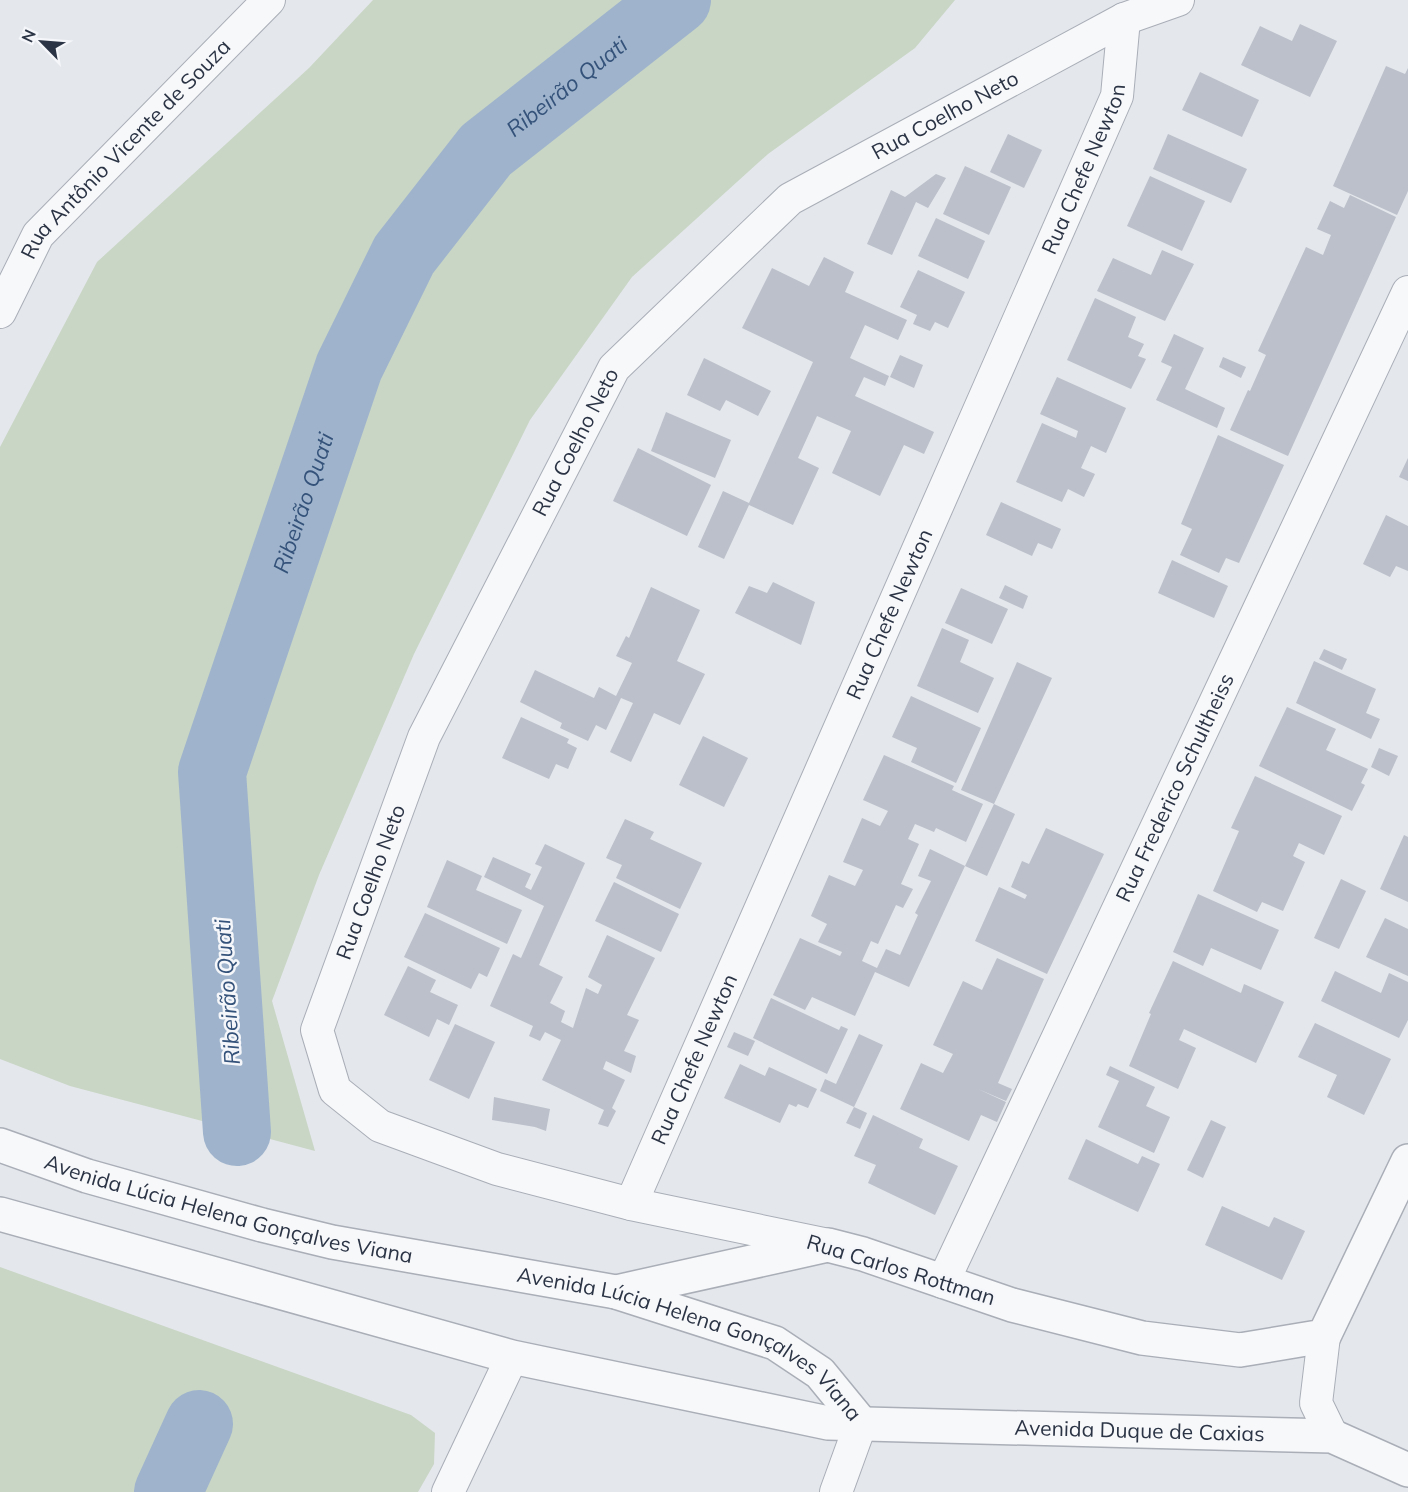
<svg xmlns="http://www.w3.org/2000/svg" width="1408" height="1492" viewBox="0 0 1408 1492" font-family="Mulish,sans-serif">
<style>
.green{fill:#c9d6c5}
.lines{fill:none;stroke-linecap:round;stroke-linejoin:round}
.river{stroke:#9fb4cc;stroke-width:68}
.building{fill:#bbc0ca}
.minor-casing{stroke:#a9aeb7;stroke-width:34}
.tertiary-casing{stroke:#a9aeb7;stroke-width:36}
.minor{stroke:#f7f8fa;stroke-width:32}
.tertiary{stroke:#f7f8fa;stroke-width:33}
.labels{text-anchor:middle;stroke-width:5;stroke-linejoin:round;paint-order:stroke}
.street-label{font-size:21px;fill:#2b3445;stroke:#f4f6f9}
.water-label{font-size:22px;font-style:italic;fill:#34527a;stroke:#f4f6f9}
</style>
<rect width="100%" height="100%" fill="#e4e7ec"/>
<g class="green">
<polygon points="373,0 955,0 915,48 768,154 632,277 530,420 414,654 319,875 272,1001 315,1151 70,1086 0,1059 0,447 97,262 309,68"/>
<polygon points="0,1267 411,1415 435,1433 434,1464 418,1492 0,1492"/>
</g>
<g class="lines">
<g class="river">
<path id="s1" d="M237,1132L212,772L349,367L404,255L486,150L677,0"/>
<polyline points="168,1492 199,1424"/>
</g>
</g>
<g class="building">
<polygon points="1300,24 1337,41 1310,97 1241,65 1260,26 1292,41"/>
<polygon points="1386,66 1405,74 1408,68 1408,191 1397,215 1333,186"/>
<polygon points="1200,72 1259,100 1242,137 1182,110"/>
<polygon points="1008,134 1042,150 1024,188 990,172"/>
<polygon points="1168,134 1247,169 1231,203 1153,169"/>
<polygon points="965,166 1011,187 989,235 943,214"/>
<polygon points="936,174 946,178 928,208 916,202 892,255 867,244 891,190 905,197"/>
<polygon points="1150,176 1205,201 1182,251 1127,226"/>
<polygon points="1350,195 1396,217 1288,456 1230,430 1248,390 1250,391 1266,355 1258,351 1306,247 1323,255 1331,235 1317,229 1330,201 1344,208"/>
<polygon points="936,218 985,241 968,279 918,256"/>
<polygon points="1162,250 1194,264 1165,321 1097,291 1113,258 1151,275"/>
<polygon points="824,257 854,272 845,292 907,320 898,340 865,325 850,358 889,376 885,386 864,377 855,396 934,432 924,454 904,445 880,496 832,473 851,431 817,416 798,458 819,468 793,525 749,505 724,559 698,547 723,491 749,503 813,362 742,328 772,268 809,286"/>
<polygon points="918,270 965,292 948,328 935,322 930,331 913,324 917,315 900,307"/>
<polygon points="1095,298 1136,317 1128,337 1144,344 1138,356 1146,359 1131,389 1067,360"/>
<polygon points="1174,334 1204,348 1185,389 1225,408 1217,428 1156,400 1172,367 1161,362"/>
<polygon points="900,355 923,365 914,388 890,377"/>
<polygon points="1223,357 1246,367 1241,378 1219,367"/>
<polygon points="704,358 771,391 758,416 726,400 720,411 687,395"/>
<polygon points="1057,377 1126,408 1106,453 1091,446 1081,468 1095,474 1084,497 1068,489 1062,502 1016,482 1042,423 1076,438 1078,431 1040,414"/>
<polygon points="666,412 731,440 715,478 651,451"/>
<polygon points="1218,435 1284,465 1239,563 1226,558 1219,573 1180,555 1192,529 1181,524"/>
<polygon points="638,448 711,485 687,536 613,501"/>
<polygon points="1408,458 1408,481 1399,477"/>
<polygon points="1001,502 1061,529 1052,549 1038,543 1032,556 986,535"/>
<polygon points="1386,515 1408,526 1408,571 1396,566 1390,577 1363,564"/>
<polygon points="1172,560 1228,586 1214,618 1158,593"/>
<polygon points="773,582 815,602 801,645 735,613 749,586 767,593"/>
<polygon points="1005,585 1028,596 1023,609 999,598"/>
<polygon points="651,587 700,610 677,661 705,674 680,725 654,713 631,762 610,752 633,703 621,698 606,730 596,725 588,741 560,728 562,723 520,702 535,670 594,698 599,687 616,696 632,663 616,656 626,636 629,638"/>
<polygon points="961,588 1008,609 992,644 945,623"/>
<polygon points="942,628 969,640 960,662 994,678 978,713 917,686"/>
<polygon points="1324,649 1347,659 1342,670 1319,659"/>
<polygon points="1314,661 1376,689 1366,713 1380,719 1371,739 1296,703"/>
<polygon points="1017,662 1052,678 994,804 1015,814 987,876 965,866 909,987 875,972 855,1016 812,997 805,1010 773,995 800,938 840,956 842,952 818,942 827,924 811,916 829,875 855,886 863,870 843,862 862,818 880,826 888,811 863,800 884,755 954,786 952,790 983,804 966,842 936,828 934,832 915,824 908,839 919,844 901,884 913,889 903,908 896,905 878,944 871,941 862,961 877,968 886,949 900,955 918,915 915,913 931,881 918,876 930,849 965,866 994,804 961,790"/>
<polygon points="911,696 981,728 956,783 911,762 917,748 892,737"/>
<polygon points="1287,707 1336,729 1326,750 1368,769 1361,783 1365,785 1352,811 1259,766"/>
<polygon points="521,717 569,739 567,743 577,748 568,769 556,764 549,779 502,758"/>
<polygon points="703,736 748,758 724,807 679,785"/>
<polygon points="1379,748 1398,756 1389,776 1371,767"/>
<polygon points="1255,776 1342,816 1324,855 1299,843 1293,856 1305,862 1283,911 1262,902 1257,912 1213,891 1239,831 1231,828"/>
<polygon points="625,819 654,832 650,839 702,863 680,909 616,878 622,865 606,858"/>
<polygon points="1046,828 1104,854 1047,974 975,941 999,887 1025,899 1027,895 1011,887 1022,861 1029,864"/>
<polygon points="1404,835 1408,837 1408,902 1380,889"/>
<polygon points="545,844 585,863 539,965 563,977 550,1003 565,1011 561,1022 573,1028 586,988 598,994 602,985 588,977 607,935 655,958 627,1015 639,1020 624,1051 636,1056 631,1073 606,1061 603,1069 625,1080 612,1108 616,1111 608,1127 598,1124 604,1110 542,1080 561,1040 545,1032 540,1041 529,1036 533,1026 490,1006 513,954 521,958 544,906 484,877 493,857 531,874 525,887 531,890 542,867 535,864"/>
<polygon points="447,860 482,876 476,890 522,910 507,944 427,907"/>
<polygon points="1341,879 1366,891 1339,949 1314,938"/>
<polygon points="614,882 679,914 661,952 595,921"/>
<polygon points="1198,894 1279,930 1261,970 1211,948 1203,966 1173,952"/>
<polygon points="425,913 500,948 487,977 479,973 471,989 404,957"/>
<polygon points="1385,918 1408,929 1408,976 1366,957"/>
<polygon points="997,958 1044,979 998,1083 1012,1089 1006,1101 978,1089 1006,1102 997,1122 981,1115 969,1141 900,1109 921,1063 943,1073 953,1054 933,1045 963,981 982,990"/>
<polygon points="1173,961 1241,993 1244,984 1284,1002 1256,1063 1184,1029 1179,1040 1196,1048 1178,1089 1129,1066 1151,1014 1149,1013"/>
<polygon points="408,966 436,980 430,992 458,1005 449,1025 437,1019 429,1037 384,1015"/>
<polygon points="1335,971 1381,993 1389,973 1408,982 1408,1020 1399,1038 1321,1001"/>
<polygon points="771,998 839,1030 841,1026 848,1029 827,1074 753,1038"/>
<polygon points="1315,1023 1391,1059 1364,1115 1327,1097 1337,1075 1298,1057"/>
<polygon points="455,1024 495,1042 469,1099 429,1080"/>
<polygon points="734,1032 755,1041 748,1056 727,1047"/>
<polygon points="859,1034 883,1045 854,1107 820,1091 825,1079 836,1084"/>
<polygon points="740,1064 765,1076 769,1067 817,1089 808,1108 798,1104 796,1107 789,1104 780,1123 724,1098"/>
<polygon points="1110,1066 1155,1087 1146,1106 1170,1117 1154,1153 1098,1127 1119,1081 1106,1075"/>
<polygon points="494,1097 550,1109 546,1131 535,1127 492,1120"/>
<polygon points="854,1107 867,1113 860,1129 846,1123"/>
<polygon points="873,1115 923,1139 919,1148 958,1166 935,1215 868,1183 876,1165 854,1156"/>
<polygon points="1211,1120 1226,1127 1203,1178 1187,1170"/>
<polygon points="1086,1139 1138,1164 1142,1156 1160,1164 1138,1212 1068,1179"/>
<polygon points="1222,1206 1269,1227 1274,1217 1305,1231 1282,1280 1205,1245"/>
</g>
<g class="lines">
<g class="minor-casing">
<g id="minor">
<path id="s2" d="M0,312L38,235L269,0"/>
<path id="s3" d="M631,1204L1117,96L1124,19"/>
<path id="s4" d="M828,1245L631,1204L497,1169L380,1126L335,1090L317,1030L424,737L614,368L790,199L1124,19L1178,0"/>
<path id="s5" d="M943,1282L1408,292"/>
<polyline points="1324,1336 1316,1403 1332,1436"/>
<polyline points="448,1492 512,1357"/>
<polyline points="836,1492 861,1423"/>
</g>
</g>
<g class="tertiary-casing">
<g id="tertiary">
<path id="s6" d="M0,1145L87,1176L262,1225L332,1242L616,1292L775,1343L820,1373L861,1423"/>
<path id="s7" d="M0,1214L512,1357L828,1423L1332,1436L1408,1470"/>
<polyline points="616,1292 828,1245 863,1254 1012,1305 1142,1338 1240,1350 1324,1336 1408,1161"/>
</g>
</g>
<use href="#minor" class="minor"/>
<use href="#tertiary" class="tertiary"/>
</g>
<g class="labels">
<g class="street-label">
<text dy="7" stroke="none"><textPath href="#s4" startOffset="1732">Rua Coelho Neto</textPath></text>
<text dy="7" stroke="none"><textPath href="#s2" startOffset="208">Rua Antônio Vicente de Souza</textPath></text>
<text dy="7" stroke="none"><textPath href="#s3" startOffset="1130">Rua Chefe Newton</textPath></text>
<text dy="7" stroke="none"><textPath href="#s4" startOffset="1228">Rua Coelho Neto</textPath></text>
<text dy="7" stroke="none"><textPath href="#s3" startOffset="644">Rua Chefe Newton</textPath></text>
<text dy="7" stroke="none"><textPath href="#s5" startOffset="546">Rua Frederico Schultheiss</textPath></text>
<text dy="7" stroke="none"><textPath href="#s4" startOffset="742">Rua Coelho Neto</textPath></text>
<text dy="7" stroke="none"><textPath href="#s3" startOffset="158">Rua Chefe Newton</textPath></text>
<text dy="7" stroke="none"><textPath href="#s6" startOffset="238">Avenida Lúcia Helena Gonçalves Viana</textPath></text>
<text transform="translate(901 1270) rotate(17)" y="7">Rua Carlos Rottman</text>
<text dy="7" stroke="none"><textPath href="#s6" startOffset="724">Avenida Lúcia Helena Gonçalves Viana</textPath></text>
<text dy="7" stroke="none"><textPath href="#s7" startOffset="1166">Avenida Duque de Caxias</textPath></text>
</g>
<g class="water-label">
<text dy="8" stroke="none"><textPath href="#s1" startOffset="1149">Ribeirão Quati</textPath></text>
<text dy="8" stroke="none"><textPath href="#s1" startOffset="645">Ribeirão Quati</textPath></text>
<text transform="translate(227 992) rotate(-94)" y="8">Ribeirão Quati</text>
</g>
</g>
<g transform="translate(42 42) rotate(295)" stroke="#f4f6f9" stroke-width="4.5" paint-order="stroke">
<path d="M0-4.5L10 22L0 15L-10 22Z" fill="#2b3445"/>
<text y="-9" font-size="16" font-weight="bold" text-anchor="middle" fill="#2b3445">N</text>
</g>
</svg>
